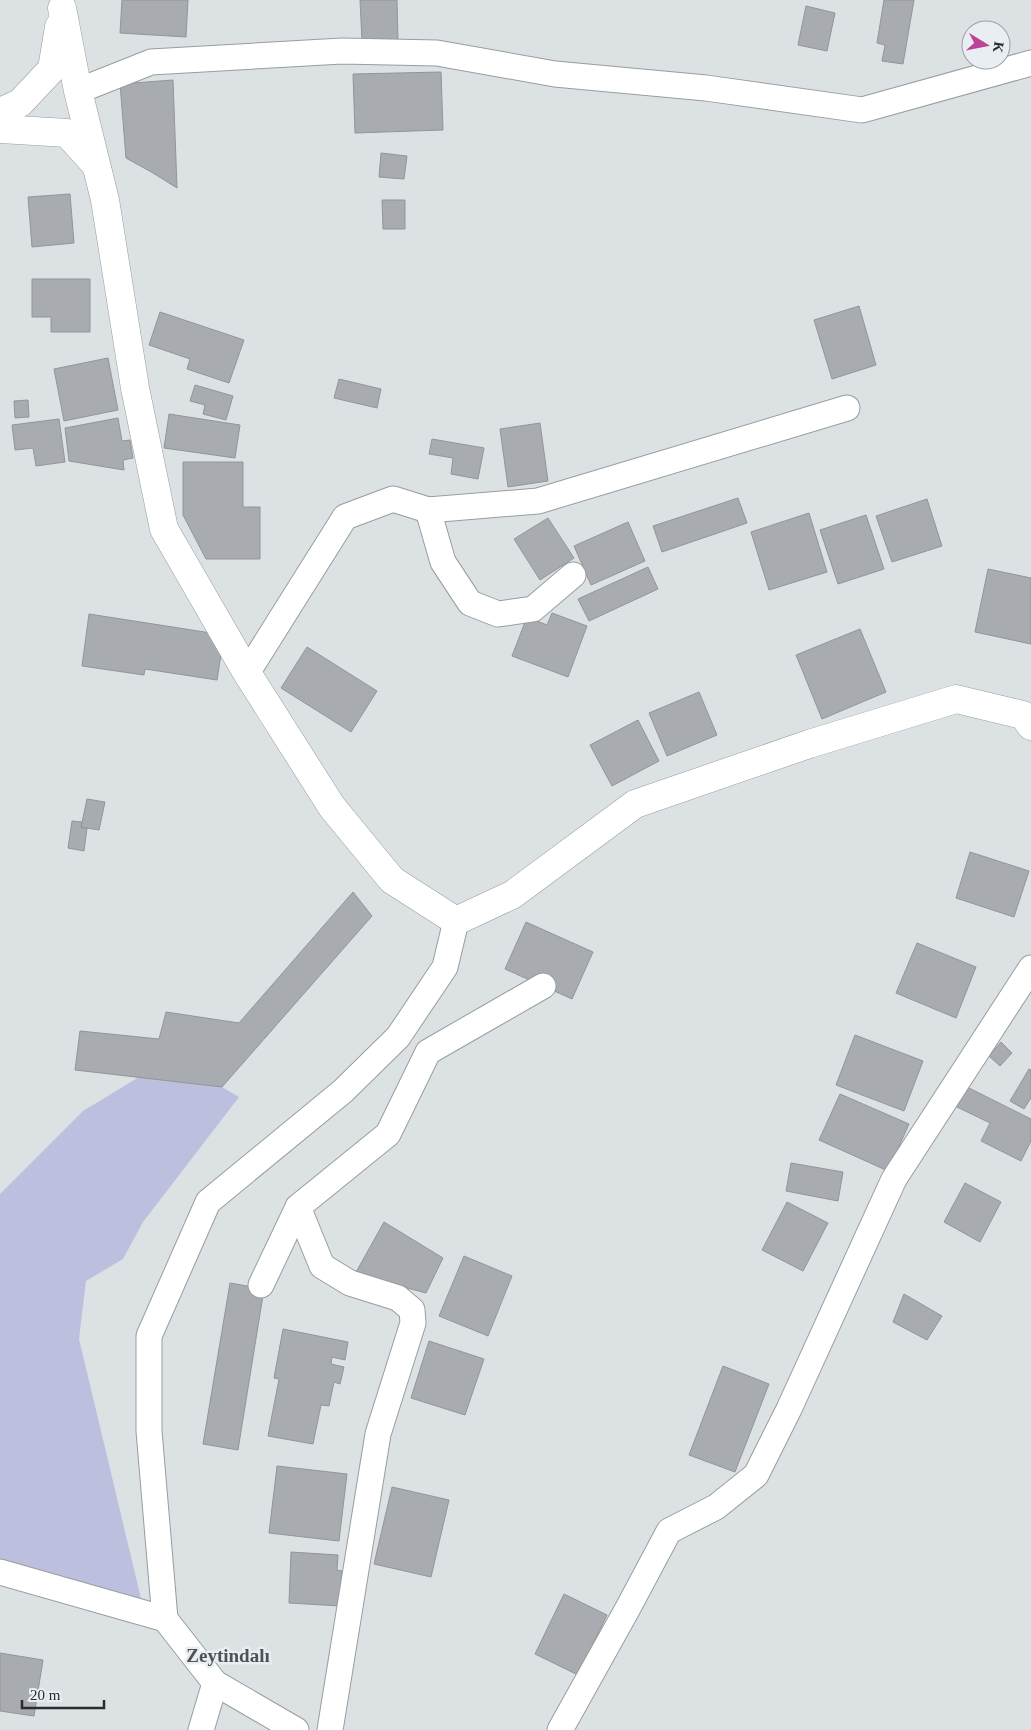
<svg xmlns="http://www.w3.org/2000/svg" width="1031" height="1730" viewBox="0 0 1031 1730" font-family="Georgia,serif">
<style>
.green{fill:#bcc0de}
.building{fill:#a8abaf;stroke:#929599}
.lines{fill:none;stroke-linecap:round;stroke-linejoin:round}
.street-casing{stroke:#989da0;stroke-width:27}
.secondary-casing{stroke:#989da0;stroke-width:29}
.street{stroke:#fff;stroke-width:25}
.secondary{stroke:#fff;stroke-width:28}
.labels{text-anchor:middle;stroke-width:5;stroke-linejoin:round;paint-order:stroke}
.district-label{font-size:19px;font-weight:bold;fill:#4e5255;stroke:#e9eef2}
</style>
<rect width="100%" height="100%" fill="#dce1e4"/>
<polygon class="green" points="139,1077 222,1087 239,1097 143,1222 123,1259 86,1281 79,1339 144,1611 0,1581 0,1194 83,1111"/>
<g class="building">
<polygon points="122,0 188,0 186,37 120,33"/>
<polygon points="360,0 397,0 398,40 362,41"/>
<polygon points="884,0 914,0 903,64 882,61 885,45 877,43"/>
<polygon points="806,6 835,13 827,51 798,45"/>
<polygon points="441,72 443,130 355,133 353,74"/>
<polygon points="173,80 177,188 153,173 126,158 120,84"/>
<polygon points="381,153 407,156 404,179 379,177"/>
<polygon points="70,194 74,243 32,247 28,197"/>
<polygon points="382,200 405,200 405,229 383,229"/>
<polygon points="32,279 90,279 90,332 51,332 51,317 32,317"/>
<polygon points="859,306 876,365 832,379 814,320"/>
<polygon points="160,312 244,340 229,383 187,369 190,359 149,345"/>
<polygon points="108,358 118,410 64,421 54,369"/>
<polygon points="339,379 381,389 377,408 334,398"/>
<polygon points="195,385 233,396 226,420 203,414 205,405 190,401"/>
<polygon points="28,400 29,417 15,418 14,401"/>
<polygon points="169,414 240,425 235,458 164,448"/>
<polygon points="118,418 122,441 130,440 133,458 123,460 124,470 69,461 65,428"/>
<polygon points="59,419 65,462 36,466 33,448 15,450 12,425"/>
<polygon points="540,423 548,481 508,487 500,429"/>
<polygon points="432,439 484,448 478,479 451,474 453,458 429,454"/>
<polygon points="183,462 243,462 243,507 260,507 260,559 206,559 183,515"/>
<polygon points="738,498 747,523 662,552 653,526"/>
<polygon points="927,499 942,546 892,562 876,516"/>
<polygon points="809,513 827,572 769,590 751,532"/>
<polygon points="866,515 884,569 838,584 820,530"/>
<polygon points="548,518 574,558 540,580 514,539"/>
<polygon points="628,522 645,561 591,585 574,546"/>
<polygon points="648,567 658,589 589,621 578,599"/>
<polygon points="988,569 1031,578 1031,644 975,632"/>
<polygon points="552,613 587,626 568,677 512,656 527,617 547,625"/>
<polygon points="89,614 224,635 217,680 145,669 144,675 82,666"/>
<polygon points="860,629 886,692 822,719 796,655"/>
<polygon points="307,647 377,691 351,732 281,688"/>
<polygon points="699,692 717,735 667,756 649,713"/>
<polygon points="638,720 659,761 612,786 590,745"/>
<polygon points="87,799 105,802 99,830 81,827"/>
<polygon points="72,821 82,822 81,828 87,828 84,851 68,848"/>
<polygon points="970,852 1029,871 1014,917 956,898"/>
<polygon points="353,892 372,916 222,1087 75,1070 80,1031 159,1039 166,1012 239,1023"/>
<polygon points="526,922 593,952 572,999 505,969"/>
<polygon points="917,943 976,967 956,1018 896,993"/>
<polygon points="855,1035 923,1061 904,1111 836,1085"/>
<polygon points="1001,1042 1012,1053 1000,1066 989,1056"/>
<polygon points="1029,1069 1031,1070 1031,1098 1024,1109 1010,1101"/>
<polygon points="965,1086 1031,1119 1031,1141 1021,1161 981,1141 990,1123 955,1106"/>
<polygon points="840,1094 909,1124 888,1171 819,1140"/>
<polygon points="791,1163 843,1172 838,1201 786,1191"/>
<polygon points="965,1183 1001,1202 980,1242 944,1222"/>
<polygon points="787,1202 828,1223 803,1271 762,1250"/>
<polygon points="384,1222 443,1258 426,1293 355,1274"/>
<polygon points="464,1256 512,1276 488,1336 439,1316"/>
<polygon points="230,1283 264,1289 238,1450 203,1444"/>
<polygon points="904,1294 942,1316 927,1340 893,1322"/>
<polygon points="283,1329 348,1342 345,1360 332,1357 331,1364 344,1367 340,1384 334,1382 329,1406 321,1405 313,1444 268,1436 279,1379 274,1378"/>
<polygon points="429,1341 484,1359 465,1415 411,1398"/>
<polygon points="723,1366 769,1384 735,1472 689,1455"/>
<polygon points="277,1466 347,1474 339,1541 269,1533"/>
<polygon points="392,1487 449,1500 431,1577 374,1564"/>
<polygon points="291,1552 338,1555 337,1570 342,1571 340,1606 289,1603"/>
<polygon points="564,1594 607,1615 578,1675 535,1654"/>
<polygon points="0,1653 43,1660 34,1716 0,1711"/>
</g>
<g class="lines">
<g class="street-casing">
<g id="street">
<polyline points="78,91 151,62 342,51 437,53 555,74 706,88 862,110 1031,63"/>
<polyline points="428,510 443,562 470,603 498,614 533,609 573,575"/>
<polyline points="247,673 345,517 393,499 428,510 538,501 847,408"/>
<polyline points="298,1207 322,1266 350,1283 398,1298 412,1310 413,1323 378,1434 330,1730"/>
<polyline points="261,1285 298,1207 388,1134 428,1052 543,986"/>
<polyline points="0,1572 165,1619"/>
<polyline points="201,1730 215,1683"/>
<polyline points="296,1730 215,1683 165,1619 149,1431 149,1336 208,1202 343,1091 398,1037 445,967 456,921"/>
<polyline points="560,1730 628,1608 669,1531 716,1507 756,1475 789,1409 894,1179 1031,968"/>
</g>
</g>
<g class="secondary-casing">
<g id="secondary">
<polyline points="62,8 78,91 105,200 135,388 164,529 247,673 332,807 392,880 456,921 512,895 635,804 809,744 956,699 1023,715 1031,726"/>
<polyline points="0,112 20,103 52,69 59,27"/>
<polyline points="0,129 67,133 95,164"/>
</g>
</g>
<use href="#street" class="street"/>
<use href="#secondary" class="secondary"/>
</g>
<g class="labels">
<g class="district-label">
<text x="228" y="1662">Zeytindalı</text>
</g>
</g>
<g transform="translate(986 45) rotate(100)"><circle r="24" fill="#e9eef2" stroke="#9da0a4"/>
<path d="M0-4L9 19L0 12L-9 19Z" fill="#be4396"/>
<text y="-8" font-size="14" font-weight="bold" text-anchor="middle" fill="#2a2c2e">K</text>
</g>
<path d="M22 1700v8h82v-8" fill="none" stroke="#2a2c2e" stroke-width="2.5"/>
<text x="30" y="1700" font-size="15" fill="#2a2c2e" stroke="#e9eef2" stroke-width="4" paint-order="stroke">20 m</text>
</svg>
